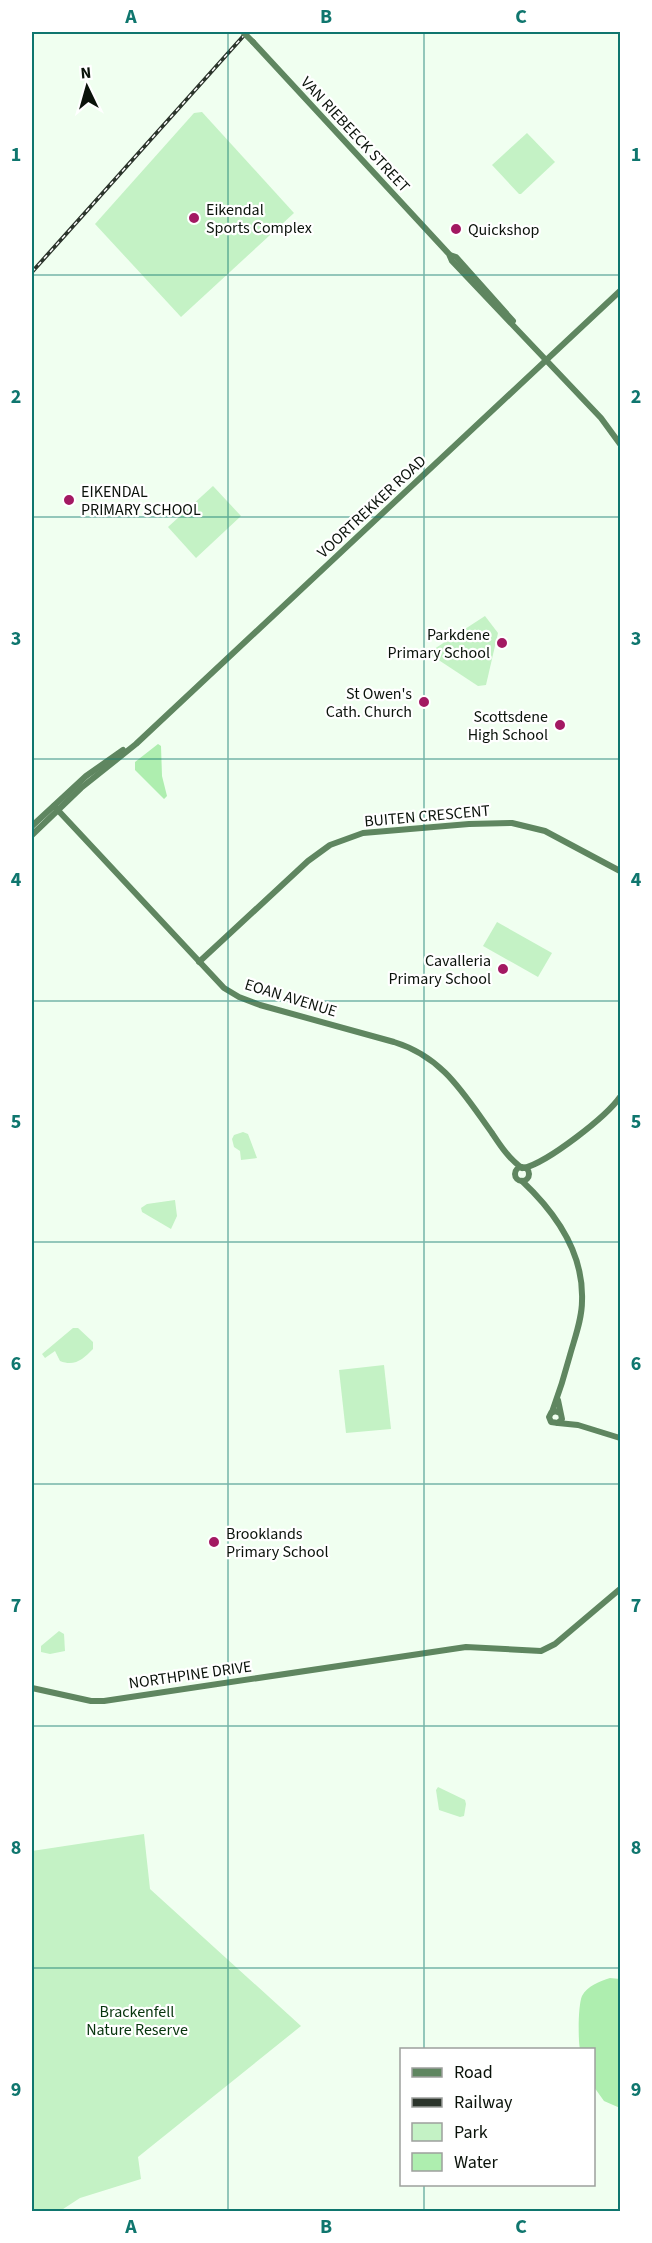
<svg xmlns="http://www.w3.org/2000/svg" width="652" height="2243" viewBox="0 0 652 2243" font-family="'Source Sans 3',sans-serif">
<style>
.green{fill:#c4f2c5}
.water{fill:#aeeeaf}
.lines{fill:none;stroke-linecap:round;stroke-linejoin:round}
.secondary{stroke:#5f8660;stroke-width:6}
.rail-casing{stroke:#2c352c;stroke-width:4}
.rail{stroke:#fff;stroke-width:1.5;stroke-dasharray:4.5;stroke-linecap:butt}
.secondary-bridge{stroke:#5f8660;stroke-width:6}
.grid{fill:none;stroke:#0f766e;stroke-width:1.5;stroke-opacity:0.55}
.poi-dot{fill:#a31962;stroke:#fff;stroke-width:2}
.labels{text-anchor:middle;stroke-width:4.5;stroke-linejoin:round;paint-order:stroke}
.street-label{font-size:16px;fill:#0a120a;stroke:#fff}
.poi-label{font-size:16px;fill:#0a120a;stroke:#fff;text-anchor:start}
.park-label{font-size:16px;fill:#06340c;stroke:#fff}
.neatline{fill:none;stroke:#0f766e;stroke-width:2}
.grid-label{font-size:20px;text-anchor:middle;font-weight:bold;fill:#0f766e}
</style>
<rect width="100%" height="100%" fill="#f0fff0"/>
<g class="green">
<polygon points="202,112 294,213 181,317 95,224 194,113"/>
<polygon points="527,133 555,162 521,194 519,194 492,165"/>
<polygon points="213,486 241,516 196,558 168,527"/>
<polygon points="485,616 498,633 486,685 478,686 428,653"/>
<polygon points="497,922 552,953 538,977 483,946"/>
<polygon points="243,1132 248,1134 257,1158 241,1160 240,1151 234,1147 232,1139 234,1135"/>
<polygon points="175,1200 177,1216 171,1229 142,1212 141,1208 147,1204"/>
<path d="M73,1328H78L93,1342V1349C83,1359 75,1367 60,1361L55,1351L45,1358L42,1354Z"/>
<polygon points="384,1365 391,1429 346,1433 339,1370"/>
<polygon points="59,1631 64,1634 65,1651 50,1654 41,1652 41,1646"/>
<polygon points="438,1787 465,1800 466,1804 464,1816 460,1817 439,1810 436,1790"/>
<polygon points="144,1834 150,1889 301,2026 138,2157 141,2179 80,2198 60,2211 32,2211 32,1851"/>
</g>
<g class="water">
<polygon points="158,744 161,746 162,776 167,796 164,799 135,770 135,762"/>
<path d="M610,1978L620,1979V2108L604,2101L594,2087V2050L580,2049C578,2040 578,2005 582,1996C587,1986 600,1981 610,1978Z"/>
</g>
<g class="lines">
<g class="secondary">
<polyline points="253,42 449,254 452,261 601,418 620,444"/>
<polyline points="450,255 456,257 513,321"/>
<path d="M54,806L224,988L239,997L260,1005L394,1042C443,1057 463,1093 492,1133C500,1145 509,1159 522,1168"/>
<polyline points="32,826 86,776 123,750"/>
<polyline points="32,835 81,788 136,744 620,291"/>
<polyline points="199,962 308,861 330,845 363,833 469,824 512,823 545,831 620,871"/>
<circle cx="522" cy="1174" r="7"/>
<path d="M524,1168C548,1162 606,1117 620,1097"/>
<path d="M522,1181C555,1212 584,1253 582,1301C582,1319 575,1337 570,1355C565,1374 559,1393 552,1412"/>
<polyline points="558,1400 562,1419 558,1423 551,1422 549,1417 551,1413 555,1411 560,1413"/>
<polyline points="558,1423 578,1425 620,1438"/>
<polyline points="32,1688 91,1701 104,1701 466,1647 541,1651 555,1644 620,1589"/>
</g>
<g class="rail-casing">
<polyline id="rail" points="32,272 247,32"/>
</g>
<use href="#rail" class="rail"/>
<polyline class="secondary-bridge" points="243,32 253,42"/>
</g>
<path class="grid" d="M228,32V2212M424,32V2050M32,275H620M32,517H620M32,759H620M32,1001H620M32,1242H620M32,1484H620M32,1726H620M32,1968H620M424,2184V2212"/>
<g class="poi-dot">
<circle cx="194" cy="218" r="6"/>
<circle cx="456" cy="229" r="6"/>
<circle cx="69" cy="500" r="6"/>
<circle cx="502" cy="643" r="6"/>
<circle cx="424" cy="702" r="6"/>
<circle cx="560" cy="725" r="6"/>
<circle cx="503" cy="969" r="6"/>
<circle cx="214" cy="1542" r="6"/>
</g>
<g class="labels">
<g class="street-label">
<text transform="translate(356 134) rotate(47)" y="6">VAN RIEBEECK STREET</text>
<text transform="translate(371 506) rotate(-43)" y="6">VOORTREKKER ROAD</text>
<text transform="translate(427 815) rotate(-5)" y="6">BUITEN CRESCENT</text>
<text transform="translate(291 997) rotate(17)" y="6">EOAN AVENUE</text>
<text transform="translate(190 1674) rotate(-8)" y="6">NORTHPINE DRIVE</text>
</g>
<g class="poi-label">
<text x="206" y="215">Eikendal<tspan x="206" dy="18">Sports Complex</tspan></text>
<text x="468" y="235">Quickshop</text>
<text x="81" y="497">EIKENDAL<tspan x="81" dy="18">PRIMARY SCHOOL</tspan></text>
<text x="490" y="640" text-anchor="end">Parkdene<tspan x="490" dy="18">Primary School</tspan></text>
<text x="412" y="699" text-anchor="end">St Owen's<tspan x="412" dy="18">Cath. Church</tspan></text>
<text x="548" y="722" text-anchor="end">Scottsdene<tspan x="548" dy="18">High School</tspan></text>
<text x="491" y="966" text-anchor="end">Cavalleria<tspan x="491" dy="18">Primary School</tspan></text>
<text x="226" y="1539">Brooklands<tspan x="226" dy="18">Primary School</tspan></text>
</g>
<g class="park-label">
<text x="137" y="2017">Brackenfell<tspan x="137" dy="18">Nature Reserve</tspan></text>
</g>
</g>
<rect width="652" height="2243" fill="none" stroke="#ffffff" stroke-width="66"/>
<rect x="400" y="2048" width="195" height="138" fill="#ffffff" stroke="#9da09d" stroke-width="1.5"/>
<rect x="412" y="2068" width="30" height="9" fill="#5f8660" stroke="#9da09d" stroke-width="1.5"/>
<text x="454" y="2078" font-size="18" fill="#0a120a">Road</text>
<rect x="412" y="2098" width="30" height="9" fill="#2c352c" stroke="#9da09d" stroke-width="1.5"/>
<text x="454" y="2108" font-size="18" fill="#0a120a">Railway</text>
<rect x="412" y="2123" width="30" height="18" fill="#c4f2c5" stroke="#9da09d" stroke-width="1.5"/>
<text x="454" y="2138" font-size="18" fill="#0a120a">Park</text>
<rect x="412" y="2153" width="30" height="18" fill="#aeeeaf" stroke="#9da09d" stroke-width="1.5"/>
<text x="454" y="2168" font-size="18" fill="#0a120a">Water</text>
<g transform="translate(87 87) rotate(355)" stroke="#ffffff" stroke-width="4.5" paint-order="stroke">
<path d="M0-4.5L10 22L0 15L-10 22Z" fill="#0a120a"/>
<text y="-9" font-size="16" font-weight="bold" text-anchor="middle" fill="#0a120a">N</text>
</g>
<rect x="33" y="33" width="586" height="2177" class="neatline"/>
<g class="grid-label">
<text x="131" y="23">A</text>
<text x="326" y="23">B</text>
<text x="521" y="23">C</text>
<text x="16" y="161">1</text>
<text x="636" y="161">1</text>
<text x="16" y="403">2</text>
<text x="636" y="403">2</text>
<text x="16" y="645">3</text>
<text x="636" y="645">3</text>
<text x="16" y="886">4</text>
<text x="636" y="886">4</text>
<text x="16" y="1128">5</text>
<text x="636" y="1128">5</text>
<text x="16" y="1370">6</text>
<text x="636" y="1370">6</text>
<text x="16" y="1612">7</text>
<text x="636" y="1612">7</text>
<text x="16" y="1854">8</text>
<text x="636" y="1854">8</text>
<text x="16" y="2096">9</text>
<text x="636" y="2096">9</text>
<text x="131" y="2233">A</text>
<text x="326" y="2233">B</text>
<text x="521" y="2233">C</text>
</g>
</svg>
